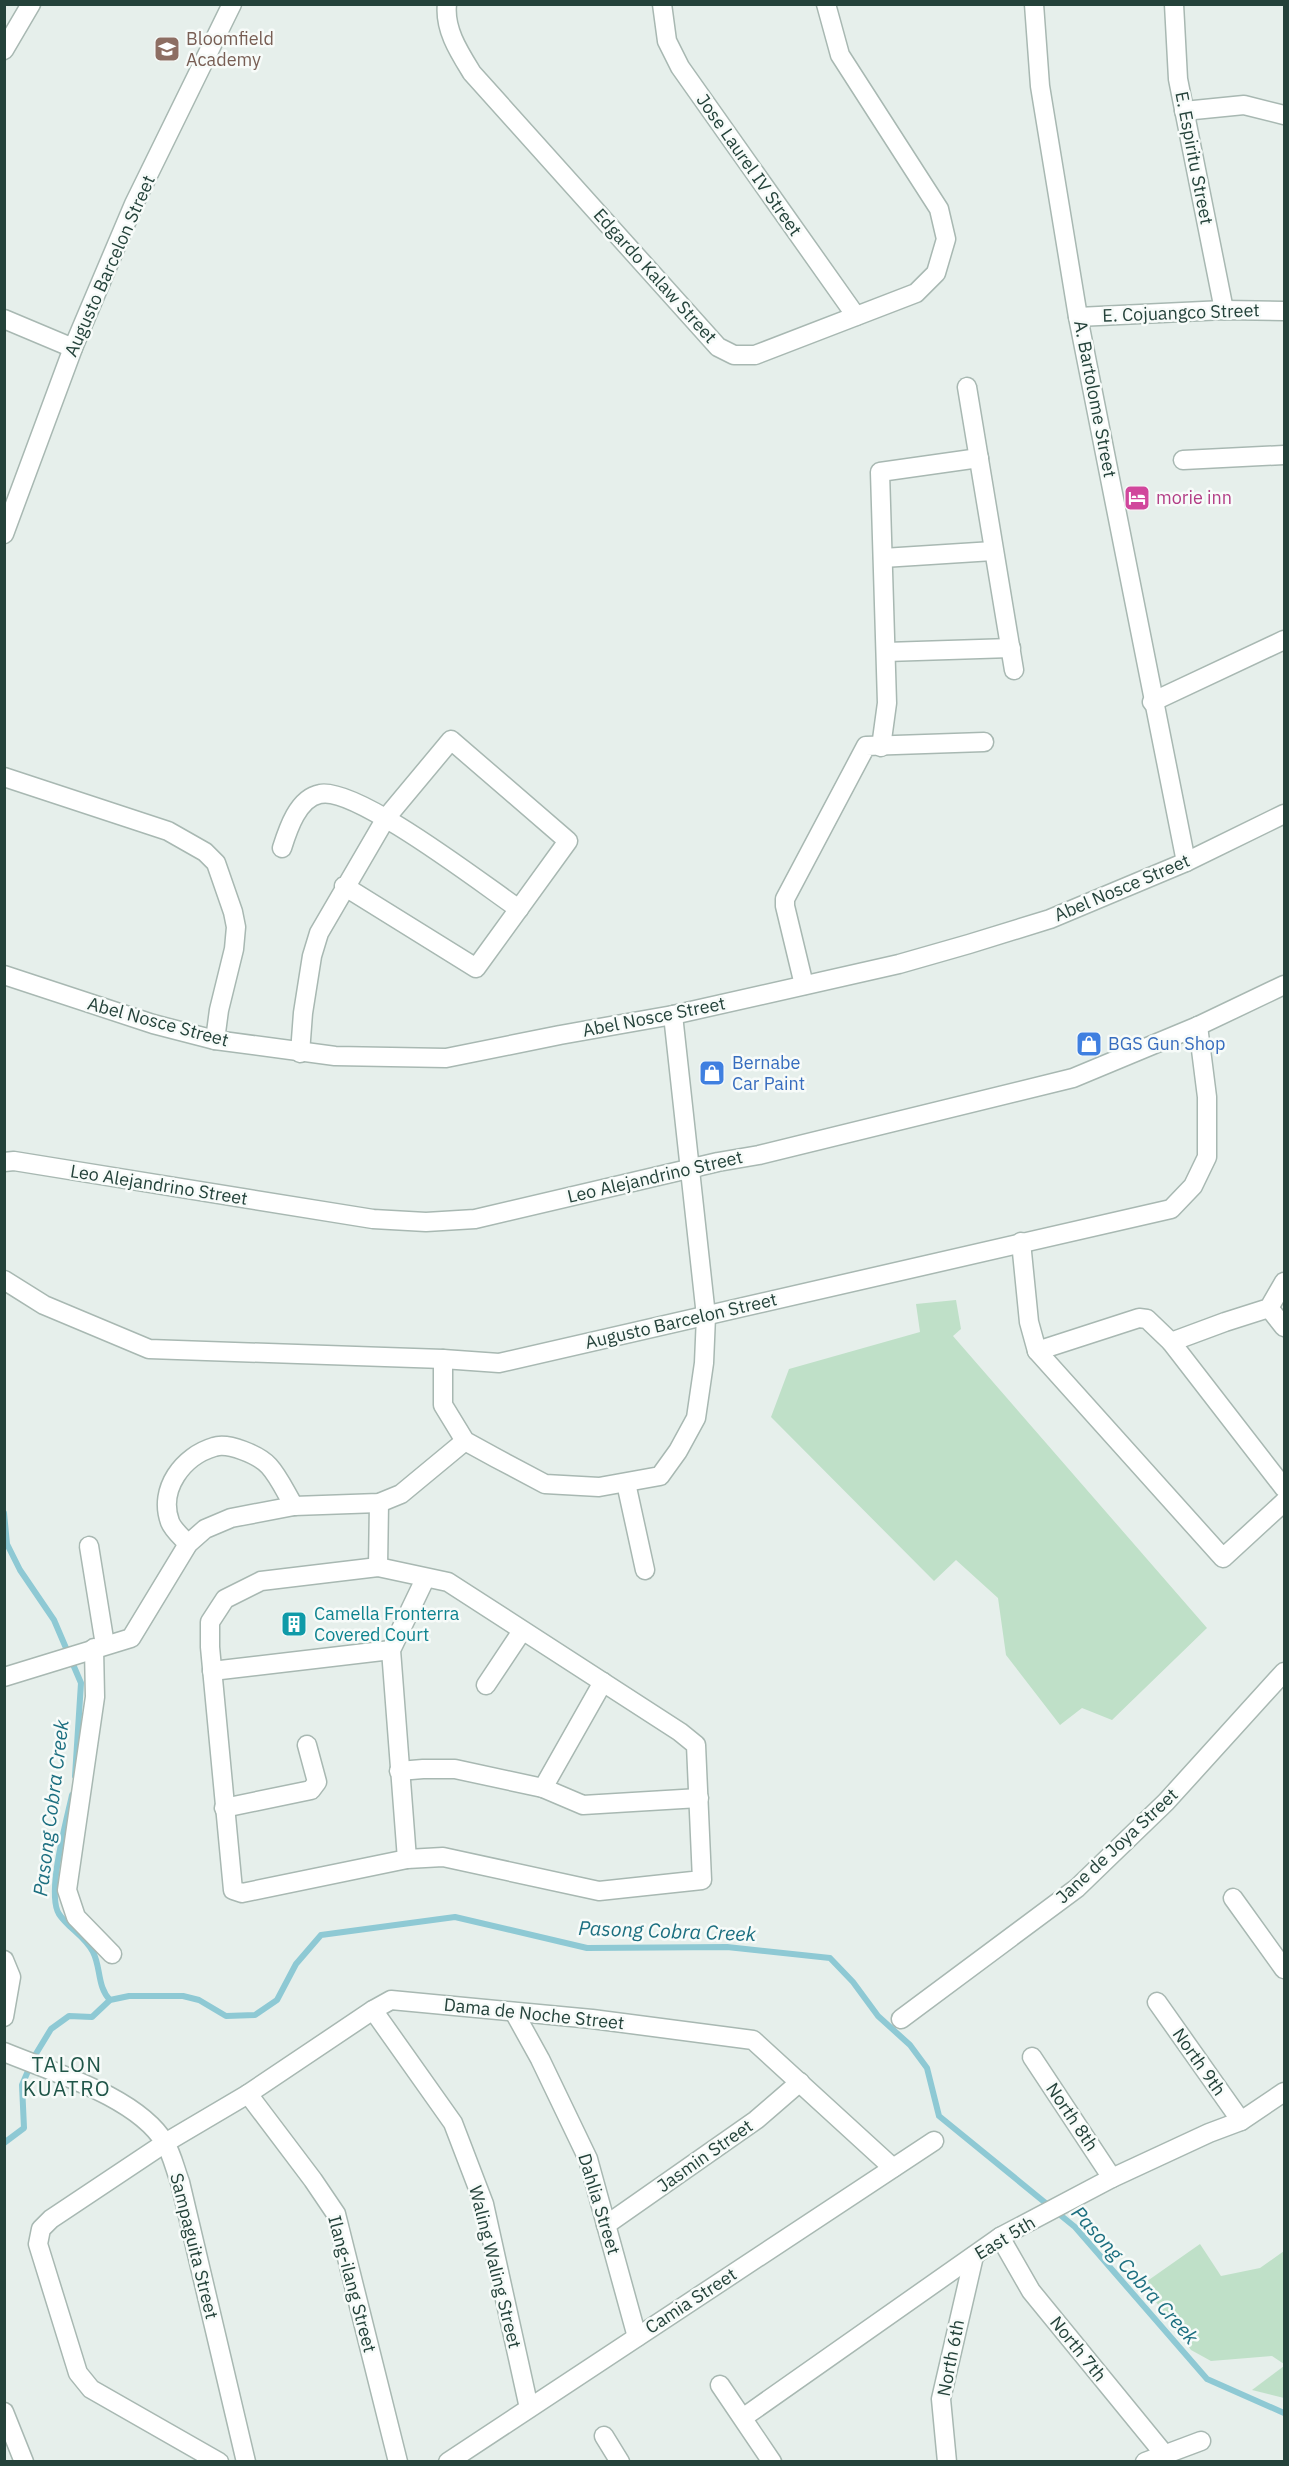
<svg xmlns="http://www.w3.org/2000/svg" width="1289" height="2466" viewBox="0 0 1289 2466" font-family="'IBM Plex Sans',sans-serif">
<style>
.green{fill:#bfe0c8}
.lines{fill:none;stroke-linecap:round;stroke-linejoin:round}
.stream{stroke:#8ec9d4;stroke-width:6}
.minor-casing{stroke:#a8b8b2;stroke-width:21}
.minor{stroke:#fff;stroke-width:18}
.labels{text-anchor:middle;stroke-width:5;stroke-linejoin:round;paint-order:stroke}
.education-label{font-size:18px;fill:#785e54;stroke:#f7fbf9;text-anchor:start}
.street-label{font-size:18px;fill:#24423a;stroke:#f7fbf9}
.hotel-label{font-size:18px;fill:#b23c85;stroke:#f7fbf9;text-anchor:start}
.shop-label{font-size:18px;fill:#366cbe;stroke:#f7fbf9;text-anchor:start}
.culture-label{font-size:18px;fill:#0d838f;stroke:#f7fbf9;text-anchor:start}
.water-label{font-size:20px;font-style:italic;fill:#1c6f80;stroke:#f7fbf9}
.quarter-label{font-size:21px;letter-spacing:1.5px;fill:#1f5548;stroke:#f7fbf9}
</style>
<rect width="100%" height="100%" fill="#e6efeb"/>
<g class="green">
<polygon points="956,1300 961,1329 953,1336 1207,1628 1112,1720 1082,1708 1060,1725 1006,1655 998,1598 956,1560 934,1581 771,1417 789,1369 920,1332 916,1304"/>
<polygon points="1200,2244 1221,2276 1260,2268 1284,2251 1284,2364 1272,2356 1211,2361 1191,2350 1143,2284"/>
<polygon points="1284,2366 1284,2398 1252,2390"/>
</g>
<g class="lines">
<g class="stream">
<polyline points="4,1513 7,1544 20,1570 54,1620 81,1683 75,1776"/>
<path d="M72,1795C67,1819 46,1894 59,1914C68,1928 85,1936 93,1952C101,1967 97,1987 110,2000"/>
<polyline points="4,2143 24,2128 22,2085 34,2057 51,2029 69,2016 92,2017 110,2000 129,1996 183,1996 199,2000 226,2016 255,2015 277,2000 296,1964 321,1935 455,1917 587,1948 727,1947 830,1958 853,1982 878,2016 910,2045 927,2068 939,2116 1075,2227 1207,2379 1284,2413"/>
</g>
<g class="minor-casing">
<g id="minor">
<path d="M447,4C444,29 459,52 472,73L718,347L734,355H755L916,293L936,273L946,239L939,209L840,55L826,4"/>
<polyline points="662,4 667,41 680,67 856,316"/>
<polyline points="1034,4 1040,86 1078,317 1186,862"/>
<polyline points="1174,4 1178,79 1224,310"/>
<polyline points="4,50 31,4"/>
<polyline points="1184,111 1244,105 1284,115"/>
<polyline points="1078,317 1224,310 1284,311"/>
<polyline points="4,319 73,348"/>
<polyline points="967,387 1014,670"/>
<polyline points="1183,460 1284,455"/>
<polyline points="4,534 73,348 134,204 232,4"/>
<polyline points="883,558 993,551"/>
<polyline points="886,652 1011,648"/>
<polyline points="1152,702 1284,640"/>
<polyline points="881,747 887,703 880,472 979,458"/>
<polyline points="4,777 168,831 205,852 216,863 233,912 236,927 234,949 219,1010 215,1040"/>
<path d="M282,848C288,829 298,798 320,794C356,786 485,886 519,909"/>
<polyline points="4,975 153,1024 215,1040 335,1056 446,1058 560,1035 673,1015 899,964 969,944 1050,919 1186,862 1284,814"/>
<polyline points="804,985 785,906 785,899 866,746 984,742"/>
<polyline points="300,1053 303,1013 312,956 319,933 386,818 451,740 568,841 476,968 344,886"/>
<polyline points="4,1162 14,1161 373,1219 426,1222 475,1219 718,1162 759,1155 1073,1078 1198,1026 1284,985"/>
<polyline points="1021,1242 1029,1322 1037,1351 1223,1558 1284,1502"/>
<polyline points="4,1280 44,1305 149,1349 443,1359 499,1363 1171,1209 1193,1186 1207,1157 1207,1097 1198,1026"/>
<polyline points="1269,1308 1284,1327"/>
<polyline points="1171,1342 1225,1322 1269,1308 1284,1282"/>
<polyline points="1037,1351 1139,1318 1147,1319 1171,1342 1284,1488"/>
<polyline points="443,1359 443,1405 465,1441 496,1458 545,1484 599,1487 660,1476 678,1451 696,1418 704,1363 706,1316 673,1015"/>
<polyline points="626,1483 645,1570"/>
<path d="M188,1544C183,1538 173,1530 170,1522C158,1489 183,1456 214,1447C228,1442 259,1455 269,1466C279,1477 286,1493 294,1506"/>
<polyline points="89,1546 105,1645"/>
<polygon points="378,1567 448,1582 680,1732 696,1745 702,1880 599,1891 443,1857 407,1859 242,1893 233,1890 210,1647 210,1622 225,1599 261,1581"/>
<polyline points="378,1567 379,1503"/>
<polyline points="94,1648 95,1697 67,1890 76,1917 112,1954"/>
<polyline points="212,1671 391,1650"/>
<polyline points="4,1677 131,1638 188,1544 205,1529 231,1518 294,1506 379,1503 401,1494 465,1441"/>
<polyline points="486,1685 522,1631"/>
<polyline points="399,1771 423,1769 455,1769 543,1788 583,1805 699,1798"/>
<polyline points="543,1788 603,1682"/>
<polyline points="224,1808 311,1790 317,1782 307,1745"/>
<polyline points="407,1859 391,1650 425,1579"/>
<polyline points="1233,1898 1284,1969"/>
<polyline points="4,1960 11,1977 4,2017"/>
<polyline points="1157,2002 1241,2121"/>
<polyline points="373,2010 453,2123 484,2204 529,2408"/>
<polyline points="514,2012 540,2059 588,2159 637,2337"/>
<polyline points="901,2019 1077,1888 1166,1802 1284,1672"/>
<path d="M4,2052C52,2072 138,2097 165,2143C172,2154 175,2169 180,2182L246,2462"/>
<polyline points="1032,2057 1112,2178"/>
<polyline points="248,2094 313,2180 336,2214 398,2462"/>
<polyline points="606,2225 756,2120 800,2082"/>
<polyline points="1000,2237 1031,2291 1165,2455"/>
<polyline points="720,2385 772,2462"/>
<polyline points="4,2412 24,2462"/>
<polyline points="744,2417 1000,2237 1112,2178 1209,2133 1241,2121 1284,2092"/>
<polyline points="604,2436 620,2462"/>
<polyline points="219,2462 91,2389 78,2373 38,2244 41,2229 51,2219 165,2143 248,2094 373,2010 391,2000 592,2019 753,2040 893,2168"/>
<polyline points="448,2462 934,2141"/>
<polyline points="947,2462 941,2399 974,2256"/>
<polyline points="1145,2462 1201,2441"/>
</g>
</g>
<use href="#minor" class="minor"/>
</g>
<defs>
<g id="school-square" transform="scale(1.35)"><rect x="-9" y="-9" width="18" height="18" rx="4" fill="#8d6e63" stroke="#f7fbf9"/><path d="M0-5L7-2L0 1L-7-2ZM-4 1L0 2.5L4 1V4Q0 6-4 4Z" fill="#fff"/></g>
<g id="hotel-square" transform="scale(1.35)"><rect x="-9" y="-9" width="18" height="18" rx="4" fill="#d1479c" stroke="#f7fbf9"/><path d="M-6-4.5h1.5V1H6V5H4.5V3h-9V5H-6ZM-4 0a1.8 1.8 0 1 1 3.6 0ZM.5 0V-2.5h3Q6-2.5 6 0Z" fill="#fff"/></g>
<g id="shop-square" transform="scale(1.35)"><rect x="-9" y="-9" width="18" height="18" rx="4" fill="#3f7fe0" stroke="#f7fbf9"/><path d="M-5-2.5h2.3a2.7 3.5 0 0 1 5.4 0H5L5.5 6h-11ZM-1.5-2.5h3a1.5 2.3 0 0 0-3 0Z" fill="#fff"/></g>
<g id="building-square" transform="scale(1.35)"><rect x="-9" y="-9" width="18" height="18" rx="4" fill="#0f9aa8" stroke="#f7fbf9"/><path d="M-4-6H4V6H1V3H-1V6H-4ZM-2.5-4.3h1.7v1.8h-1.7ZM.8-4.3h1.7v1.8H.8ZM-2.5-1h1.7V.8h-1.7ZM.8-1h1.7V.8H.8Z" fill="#fff"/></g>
</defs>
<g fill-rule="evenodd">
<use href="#school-square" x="167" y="49"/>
<use href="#hotel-square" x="1137" y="498"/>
<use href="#shop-square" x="1089" y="1044"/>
<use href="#shop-square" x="712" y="1073"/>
<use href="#building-square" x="294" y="1624"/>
</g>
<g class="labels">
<g class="education-label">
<text x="186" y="45">Bloomfield<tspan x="186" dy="21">Academy</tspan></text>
</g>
<g class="street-label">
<text transform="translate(1194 158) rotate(79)" y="6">E. Espiritu Street</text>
<text transform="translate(749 165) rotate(55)" y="6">Jose Laurel IV Street</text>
<text transform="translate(110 266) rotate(-66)" y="6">Augusto Barcelon Street</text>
<text transform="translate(655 276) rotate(48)" y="6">Edgardo Kalaw Street</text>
<text transform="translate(1181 313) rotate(-2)" y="6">E. Cojuangco Street</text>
<text transform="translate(1095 399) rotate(79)" y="6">A. Bartolome Street</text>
<text transform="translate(1122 888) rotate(-23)" y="6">Abel Nosce Street</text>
<text transform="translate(654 1017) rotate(-11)" y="6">Abel Nosce Street</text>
<text transform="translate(158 1022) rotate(15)" y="6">Abel Nosce Street</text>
<text transform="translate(655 1177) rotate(-13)" y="6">Leo Alejandrino Street</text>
<text transform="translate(159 1185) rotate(9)" y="6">Leo Alejandrino Street</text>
<text transform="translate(681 1321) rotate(-13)" y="6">Augusto Barcelon Street</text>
<text transform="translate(1117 1846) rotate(-43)" y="6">Jane de Joya Street</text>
<text transform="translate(534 2014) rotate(6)" y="6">Dama de Noche Street</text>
<text transform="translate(1199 2062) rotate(55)" y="6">North 9th</text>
<text transform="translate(1072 2117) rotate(56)" y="6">North 8th</text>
<text transform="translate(705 2156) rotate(-35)" y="6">Jasmin Street</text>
<text transform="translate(599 2204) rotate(73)" y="6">Dahlia Street</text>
<text transform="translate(1005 2238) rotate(-31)" y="6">East 5th</text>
<text transform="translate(194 2246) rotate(76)" y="6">Sampaguita Street</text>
<text transform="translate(495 2267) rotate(76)" y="6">Waling Waling Street</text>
<text transform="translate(352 2284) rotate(75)" y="6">Ilang-ilang Street</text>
<text transform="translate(691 2301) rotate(-33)" y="6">Camia Street</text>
<text transform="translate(1078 2349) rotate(51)" y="6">North 7th</text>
<text transform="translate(951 2358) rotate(-79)" y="6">North 6th</text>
</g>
<g class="hotel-label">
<text x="1156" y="504">morie inn</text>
</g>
<g class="shop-label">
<text x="1108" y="1050">BGS Gun Shop</text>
<text x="732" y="1069">Bernabe<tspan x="732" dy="21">Car Paint</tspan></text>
</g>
<g class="culture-label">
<text x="314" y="1620">Camella Fronterra<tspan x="314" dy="21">Covered Court</tspan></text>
</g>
<g class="water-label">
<text transform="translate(51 1808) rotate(-83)" y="7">Pasong Cobra Creek</text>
<text transform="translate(667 1931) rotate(2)" y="7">Pasong Cobra Creek</text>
<text transform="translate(1135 2275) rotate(48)" y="7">Pasong Cobra Creek</text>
</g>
<g class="quarter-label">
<text x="67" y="2072">TALON<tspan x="67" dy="24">KUATRO</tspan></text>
</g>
</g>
<rect width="1289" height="2466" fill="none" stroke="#24423a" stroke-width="12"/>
</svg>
